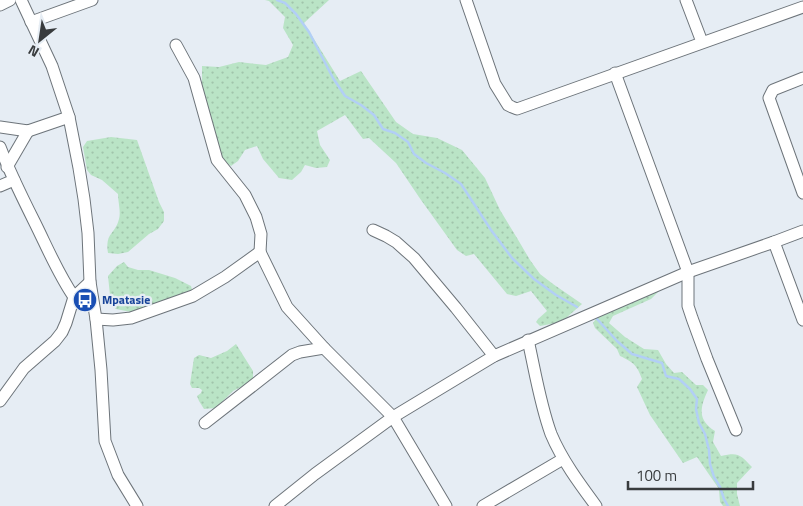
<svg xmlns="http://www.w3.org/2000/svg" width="803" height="506" viewBox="0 0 803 506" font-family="'Titillium Web',sans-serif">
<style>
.grass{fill:url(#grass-dots)}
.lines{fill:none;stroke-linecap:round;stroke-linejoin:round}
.stream{stroke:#b2cff6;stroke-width:2.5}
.minor-casing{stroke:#6d747a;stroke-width:13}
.minor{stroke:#fff;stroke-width:11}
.labels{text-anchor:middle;stroke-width:4.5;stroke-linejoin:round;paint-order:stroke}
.transit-label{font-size:12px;font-weight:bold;fill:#164399;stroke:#e6edf4;text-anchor:start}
</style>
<defs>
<pattern id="grass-dots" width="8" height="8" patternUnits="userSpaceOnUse" patternTransform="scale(1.25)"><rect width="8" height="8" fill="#bae4c6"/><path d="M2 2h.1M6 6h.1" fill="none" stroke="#a1c4ab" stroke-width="1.8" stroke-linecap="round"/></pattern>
</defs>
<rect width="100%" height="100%" fill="#e6edf4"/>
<g class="grass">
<polygon points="265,0 329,0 304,23 340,81 361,71 396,122 413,134 437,138 462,150 485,178 500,210 517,238 530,260 540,274 553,284 582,304 566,318 556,323 540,326 536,322 538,319 547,311 531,291 516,296 507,294 474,254 466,256 457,250 421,200 396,163 369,138 363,139 345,115 317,131 320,145 330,160 327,167 316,168 305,165 301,172 292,180 279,178 263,159 257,146 245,150 238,161 231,166 220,158 205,114 202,84 202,66 219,67 239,62 266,65 288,57 293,45 283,28 285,17 269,1"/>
<path d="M111,137L137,140L159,202L164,212V221L158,229L149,234L128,252L118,254L108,253C105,232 115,235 119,219C121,212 118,202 118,194L102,180L91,175L87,170L83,147L87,141Z"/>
<polygon points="124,262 128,267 138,270 149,270 175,278 191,286 193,293 143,309 131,312 116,309 111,305 108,276 117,266"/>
<path d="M661,289L651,299L613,316L609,323L625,337L644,349L658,350L666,364L674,373L682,372L696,385H703L708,390C700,407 697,420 715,431L713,442L721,456C738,452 740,454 752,467L737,483V494L740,506H723L720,502L719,489L697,457L683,463L650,415L637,387L642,379C637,365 633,362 620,356L617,349L595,328L593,323L598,316Z"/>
<polygon points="236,344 253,371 253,379 241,387 233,391 216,408 204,409 199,401 197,396 201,393 202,390 199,388 192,388 190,384 194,358 199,355 211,358 227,351"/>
</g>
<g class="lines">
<g class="stream">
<polyline points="277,0 285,3 296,14 309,32 333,78 345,96 361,105 374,115 383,129 395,133 408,142 414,154 426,163 445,173 461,184 491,230 512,258 534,279 556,295 577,307"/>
<polyline points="597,319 617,341 632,354 662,363 666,376 679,379 690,389 697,399 696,409 699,423 705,434 709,450 710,464 714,477 720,487 724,499 728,506"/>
</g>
<g class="minor-casing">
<g id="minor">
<polyline points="21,0 52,66 69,117 79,168 84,199 88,233 90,282 96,319 101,370 105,441 118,475 137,506"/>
<polyline points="466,0 495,84 508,105 512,107 517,109 803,7"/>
<polyline points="686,0 702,42"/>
<polyline points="0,5 10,0"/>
<polyline points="31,22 92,0"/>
<polyline points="176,45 194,78 217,160 245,195 256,217 261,234 260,252"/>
<polyline points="615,73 688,272 688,306 692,318 707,359 736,430"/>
<polyline points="803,78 773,90 769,98 803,193"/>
<polyline points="0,127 28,131 69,117"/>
<path d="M0,147C10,173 22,197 34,221C47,247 58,274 74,297"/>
<polyline points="7,167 28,131"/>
<polyline points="0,186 14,180"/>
<polyline points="373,230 386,236 396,242 414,258 456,308 494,356"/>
<polyline points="774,242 803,320"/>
<polyline points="96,319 113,320 131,318 193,296 225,277 260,252 287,307 324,348 393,417 446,506"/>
<path d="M528,340C535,371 540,404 551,434C562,460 579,483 596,506"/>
<polyline points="0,401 24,368 55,341 62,332 66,323 74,297 90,282"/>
<polyline points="205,423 292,355 300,352 324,348"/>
<polyline points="275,506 315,474 393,417 494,356 688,272 774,242 803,231"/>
<polyline points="483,506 563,459"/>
</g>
</g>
<use href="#minor" class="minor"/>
</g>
<defs>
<g id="bus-disc" transform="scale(1.25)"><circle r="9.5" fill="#1a4fb4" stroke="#e6edf4"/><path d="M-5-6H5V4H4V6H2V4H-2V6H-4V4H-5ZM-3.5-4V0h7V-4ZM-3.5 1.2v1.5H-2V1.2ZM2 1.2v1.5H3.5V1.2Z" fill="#fff"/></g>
</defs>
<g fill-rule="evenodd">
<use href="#bus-disc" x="85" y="300"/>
</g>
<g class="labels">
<g class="transit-label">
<text x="102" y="304">Mpatasie</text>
</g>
</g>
<g transform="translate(40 40) rotate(210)" stroke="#e6edf4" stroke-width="4" paint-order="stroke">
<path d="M0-4L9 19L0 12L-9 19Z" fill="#383b3d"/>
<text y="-8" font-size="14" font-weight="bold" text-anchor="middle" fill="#383b3d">N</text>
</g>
<path d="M628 481v8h125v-8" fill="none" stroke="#383b3d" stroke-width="2.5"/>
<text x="636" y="481" font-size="15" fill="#383b3d" stroke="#e6edf4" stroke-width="4" paint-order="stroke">100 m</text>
</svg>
